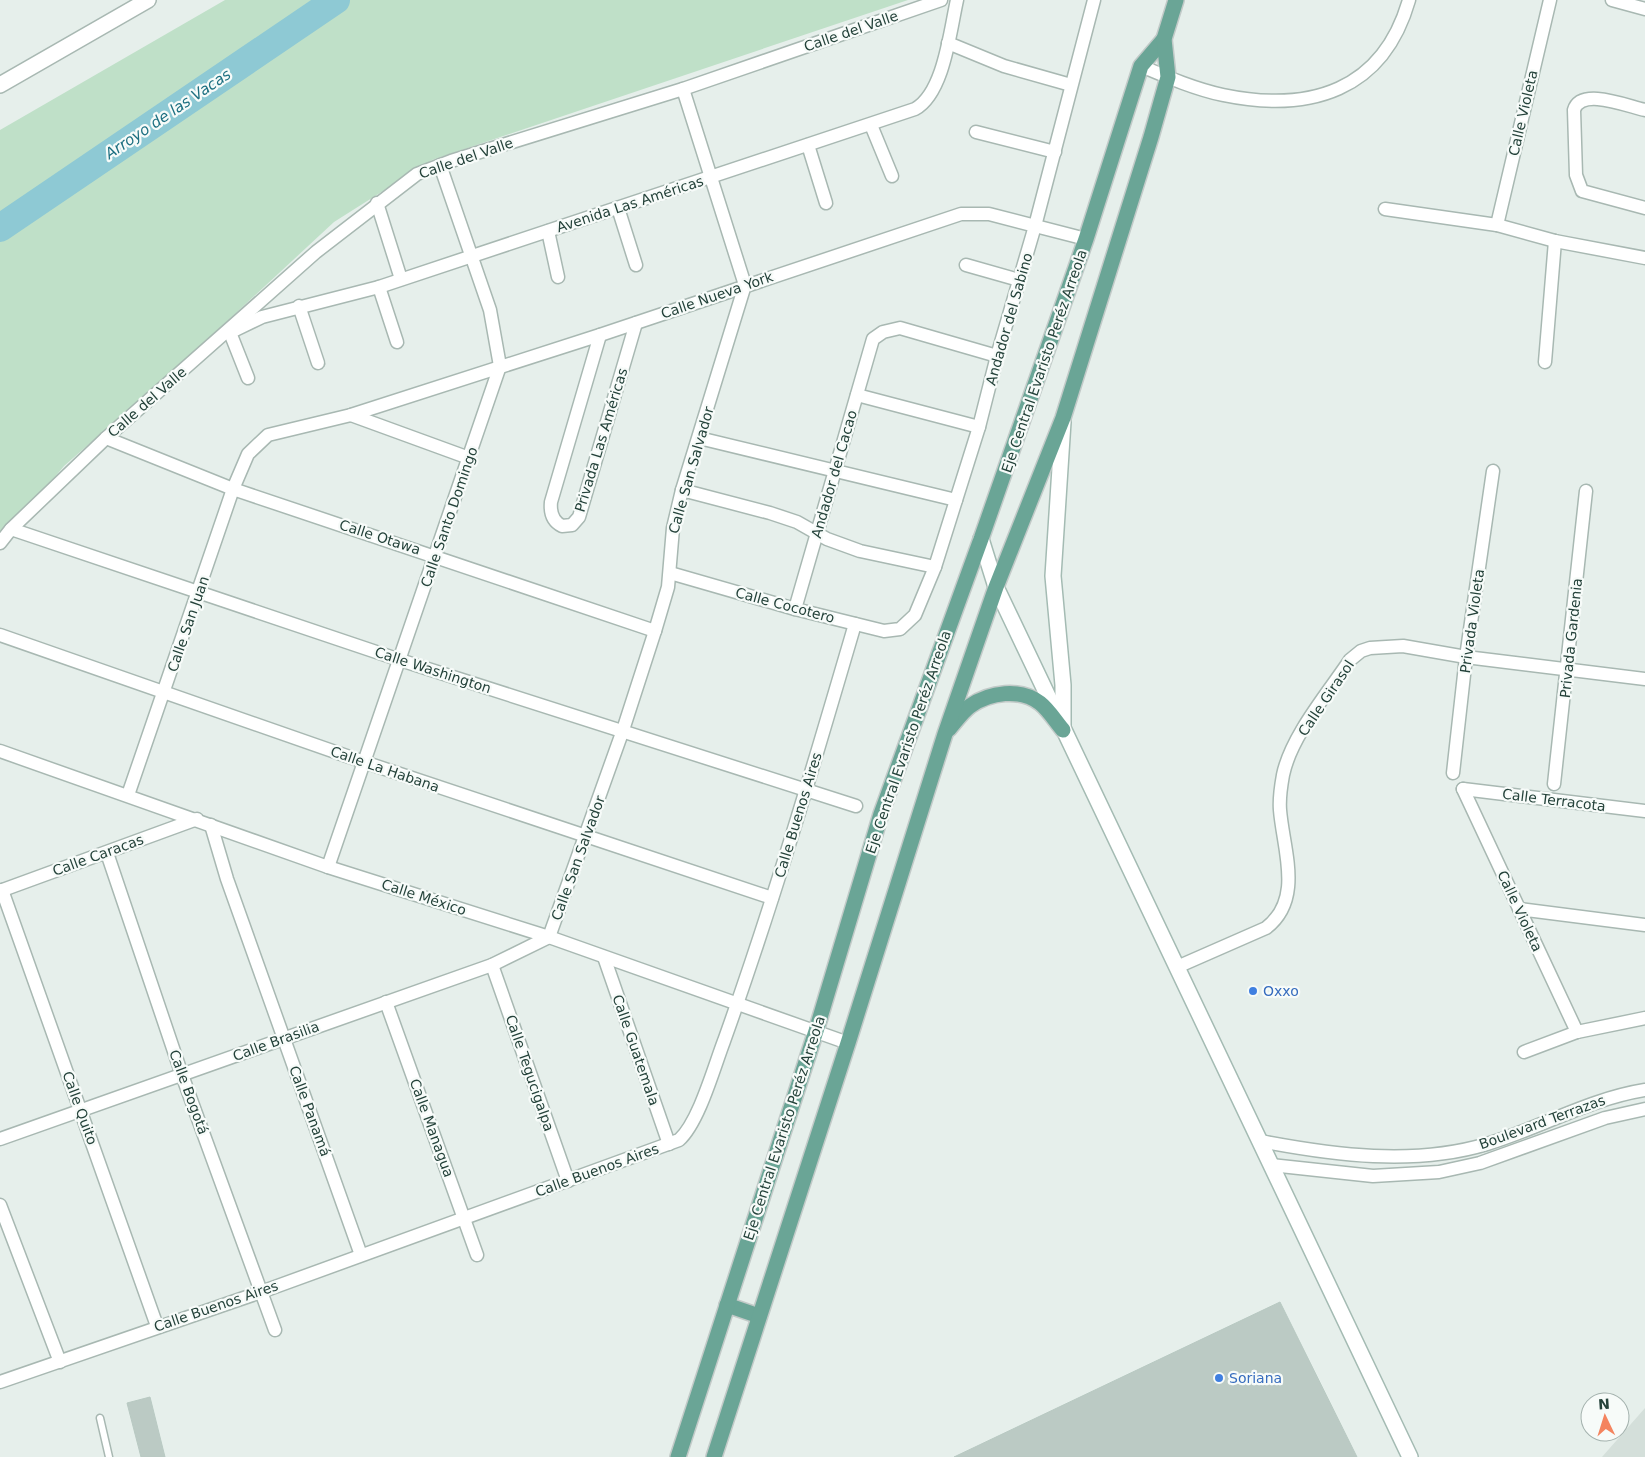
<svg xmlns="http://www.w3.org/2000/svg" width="1645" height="1457" viewBox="0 0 1645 1457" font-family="'DejaVu Sans',sans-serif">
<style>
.built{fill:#d4dfda}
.green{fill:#bfe0c8}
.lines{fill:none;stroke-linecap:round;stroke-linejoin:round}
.river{stroke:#8ec9d4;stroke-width:28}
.building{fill:#bbcac4;stroke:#b8c9c2}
.service-casing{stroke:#a8b8b2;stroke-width:9}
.minor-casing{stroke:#a8b8b2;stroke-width:15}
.tertiary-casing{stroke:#a8b8b2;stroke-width:18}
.secondary-casing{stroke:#a4bbb3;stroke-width:18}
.primary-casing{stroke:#c2cac8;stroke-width:18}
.service{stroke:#fff;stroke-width:6}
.minor{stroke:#fff;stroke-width:12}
.tertiary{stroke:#fff;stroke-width:15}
.secondary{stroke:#fff;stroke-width:15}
.primary{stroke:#6aa596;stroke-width:15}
.shop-dot{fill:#3f7fe0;stroke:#f7fbf9;stroke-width:2}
.labels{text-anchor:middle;stroke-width:4.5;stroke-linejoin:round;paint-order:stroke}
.street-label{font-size:14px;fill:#24423a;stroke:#f7fbf9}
.shop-label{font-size:14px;fill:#366cbe;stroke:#f7fbf9;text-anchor:start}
.water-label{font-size:15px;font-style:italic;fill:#1c6f80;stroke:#f7fbf9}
</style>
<rect width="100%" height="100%" fill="#e6efeb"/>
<polygon class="built" points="1645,1408 1645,1457 1602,1457"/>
<polygon class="green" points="225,0 908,0 432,160 334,222 196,350 64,466 0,543 0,130"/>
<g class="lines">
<polyline class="river" points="0,228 336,0"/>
</g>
<g class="building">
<polygon points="1280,1302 1357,1457 954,1457"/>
<polygon points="150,1397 165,1457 141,1457 127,1403"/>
</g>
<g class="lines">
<g class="service-casing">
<polyline id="service" points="100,1418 109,1457"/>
</g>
<g class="minor-casing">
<g id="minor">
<polyline points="1612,0 1645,9"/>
<polyline points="948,43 1004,66 1071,85"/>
<path d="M1141,66C1167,77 1195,89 1223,95C1310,113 1383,91 1409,0"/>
<path d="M1645,110C1627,106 1581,87 1574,110L1576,175L1582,191L1645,208"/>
<polyline points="871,125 892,176"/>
<polyline points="976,132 1055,152"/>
<polyline points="808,145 826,203"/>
<polyline points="377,203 401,279"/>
<polyline points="618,208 636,265"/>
<polyline points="1385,209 1497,225 1555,241 1645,258"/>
<polyline points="1497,225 1550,0"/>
<polyline points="548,231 558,277"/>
<polyline points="966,265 1019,280"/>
<polyline points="379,287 397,342"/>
<polyline points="299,306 318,363"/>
<polyline points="229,330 248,378"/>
<path d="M235,330L262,317L379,287L915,109C944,93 950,31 957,0"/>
<path d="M600,335L551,502C550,512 552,521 562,526L572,525L579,517L636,323"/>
<polyline points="1545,362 1555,241"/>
<polyline points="857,395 979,427"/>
<polyline points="351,415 469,458"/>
<polyline points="106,438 233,489 655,631"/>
<polyline points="699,438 956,500"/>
<polyline points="682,490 770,513 797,522 827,539 860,551 935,567"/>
<polyline points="11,529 400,660 856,806"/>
<polyline points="0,543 11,529 106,438 316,252 417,174 451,161 683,89 941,0"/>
<polyline points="670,573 795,609 884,631 900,629 915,615 935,567 979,427 997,356 1035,226 1094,0"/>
<polyline points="795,609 873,339 883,332 900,328 997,356"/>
<polyline points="0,635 364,762 772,898"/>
<polyline points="0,751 328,867 549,937 848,1043"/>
<polyline points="1453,773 1466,657 1493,471"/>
<polyline points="1554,784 1586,491"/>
<polyline points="1463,789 1577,1032"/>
<polyline points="1463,789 1645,811"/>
<polyline points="128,795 233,489 248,454 268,435 351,415 600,335 961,214 989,214 1086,239"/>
<polyline points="211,825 227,879 361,1255"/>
<polyline points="107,853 182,1075 275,1330"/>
<polyline points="328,867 500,366 490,310 440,165"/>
<polyline points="2,890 157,1326"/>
<polyline points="0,891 197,819"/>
<polyline points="1519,909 1645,925"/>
<polyline points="604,957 669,1144"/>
<polyline points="492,965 568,1181"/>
<path d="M1177,967L1266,928C1304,899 1283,849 1280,810C1279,798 1281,786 1283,775C1291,736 1328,693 1350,660L1361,651L1370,648L1403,646L1466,657L1645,679"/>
<polyline points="386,1002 477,1255"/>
<polyline points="1524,1052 1577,1032 1645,1018"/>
<polyline points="0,1139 492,965 549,937 623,730 655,631 668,587 673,528 682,490 745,285 683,89"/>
<path d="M1260,1141C1333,1155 1414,1166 1487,1144C1540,1128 1589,1099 1645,1090"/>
<polyline points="1271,1165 1373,1176 1439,1172 1480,1163 1605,1118 1645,1109"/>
<polyline points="0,1205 60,1362"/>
<path d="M0,1382L261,1292L679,1140C699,1122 714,1067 724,1041C773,904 814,764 855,624"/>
</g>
</g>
<g class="tertiary-casing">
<polyline id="tertiary" points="0,85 148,0"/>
</g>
<g class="secondary-casing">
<g id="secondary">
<polyline points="1063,422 1053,576 1063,685 1063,726"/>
<polyline points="981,539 996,587 1410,1457"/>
</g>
</g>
<g class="primary-casing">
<g id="primary">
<path d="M949,729C956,721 962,712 970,706C990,692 1020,688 1040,703C1049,710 1056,722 1063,730"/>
<polyline points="727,1305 759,1316"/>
<polyline points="678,1457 816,1031 881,814 981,539 1086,239 1141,66 1164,39"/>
<polyline points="714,1457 848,1043 945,734 996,587 1063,418 1151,137 1168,77 1164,39 1176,0"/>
</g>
</g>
<use href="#service" class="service"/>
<use href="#minor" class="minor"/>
<use href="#tertiary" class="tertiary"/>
<use href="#secondary" class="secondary"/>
<use href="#primary" class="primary"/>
</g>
<g class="shop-dot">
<circle cx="1253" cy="991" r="5"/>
<circle cx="1219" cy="1378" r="5"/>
</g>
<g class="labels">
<g class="street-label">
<text transform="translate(851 31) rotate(-19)" y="5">Calle del Valle</text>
<text transform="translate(1523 113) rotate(-77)" y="5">Calle Violeta</text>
<text transform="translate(466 158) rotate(-19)" y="5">Calle del Valle</text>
<text transform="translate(630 204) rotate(-18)" y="5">Avenida Las Américas</text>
<text transform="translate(717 295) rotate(-19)" y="5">Calle Nueva York</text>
<text transform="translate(1009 319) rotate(-74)" y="5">Andador del Sabino</text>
<text transform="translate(1044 361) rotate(-71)" y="5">Eje Central Evaristo Peréz Arreola</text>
<text transform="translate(147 402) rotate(-41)" y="5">Calle del Valle</text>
<text transform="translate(601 440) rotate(-73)" y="5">Privada Las Américas</text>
<text transform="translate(691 470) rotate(-74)" y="5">Calle San Salvador</text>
<text transform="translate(834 474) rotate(-74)" y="5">Andador del Cacao</text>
<text transform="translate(449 517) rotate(-71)" y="5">Calle Santo Domingo</text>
<text transform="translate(380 537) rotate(18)" y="5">Calle Otawa</text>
<text transform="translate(785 605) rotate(15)" y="5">Calle Cocotero</text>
<text transform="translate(1472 621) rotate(-82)" y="5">Privada Violeta</text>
<text transform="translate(188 624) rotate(-71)" y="5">Calle San Juan</text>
<text transform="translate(1571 638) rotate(-84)" y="5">Privada Gardenia</text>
<text transform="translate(433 670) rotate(18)" y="5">Calle Washington</text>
<text transform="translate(1326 698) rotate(-56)" y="5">Calle Girasol</text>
<text transform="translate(908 742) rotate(-71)" y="5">Eje Central Evaristo Peréz Arreola</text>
<text transform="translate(385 769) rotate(19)" y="5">Calle La Habana</text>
<text transform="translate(1554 800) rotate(7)" y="5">Calle Terracota</text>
<text transform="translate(798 815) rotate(-73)" y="5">Calle Buenos Aires</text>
<text transform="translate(98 855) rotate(-20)" y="5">Calle Caracas</text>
<text transform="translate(578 858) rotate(-70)" y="5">Calle San Salvador</text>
<text transform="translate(424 897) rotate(18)" y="5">Calle México</text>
<text transform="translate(1520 911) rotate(65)" y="5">Calle Violeta</text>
<text transform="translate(276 1041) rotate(-20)" y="5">Calle Brasilia</text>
<text transform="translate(636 1050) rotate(71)" y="5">Calle Guatemala</text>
<text transform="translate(530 1073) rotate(71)" y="5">Calle Tegucigalpa</text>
<text transform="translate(189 1092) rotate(70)" y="5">Calle Bogotá</text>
<text transform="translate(80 1108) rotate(70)" y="5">Calle Quito</text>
<text transform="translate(310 1111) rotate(70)" y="5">Calle Panamá</text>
<text transform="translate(1542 1122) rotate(-20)" y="5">Boulevard Terrazas</text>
<text transform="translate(432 1128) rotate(70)" y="5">Calle Managua</text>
<text transform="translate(784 1128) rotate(-72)" y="5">Eje Central Evaristo Peréz Arreola</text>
<text transform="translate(597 1170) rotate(-20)" y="5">Calle Buenos Aires</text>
<text transform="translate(216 1306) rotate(-19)" y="5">Calle Buenos Aires</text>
</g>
<g class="shop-label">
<text x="1263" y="996">Oxxo</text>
<text x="1229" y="1383">Soriana</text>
</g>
<g class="water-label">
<text transform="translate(168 114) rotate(-34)" y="5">Arroyo de las Vacas</text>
</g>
</g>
<g transform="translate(1605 1417) rotate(356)"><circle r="24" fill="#f7fbf9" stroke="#a3b1ad"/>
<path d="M0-4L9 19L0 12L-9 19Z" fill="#f4845f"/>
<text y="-8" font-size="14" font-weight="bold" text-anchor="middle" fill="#24423a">N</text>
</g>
</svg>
